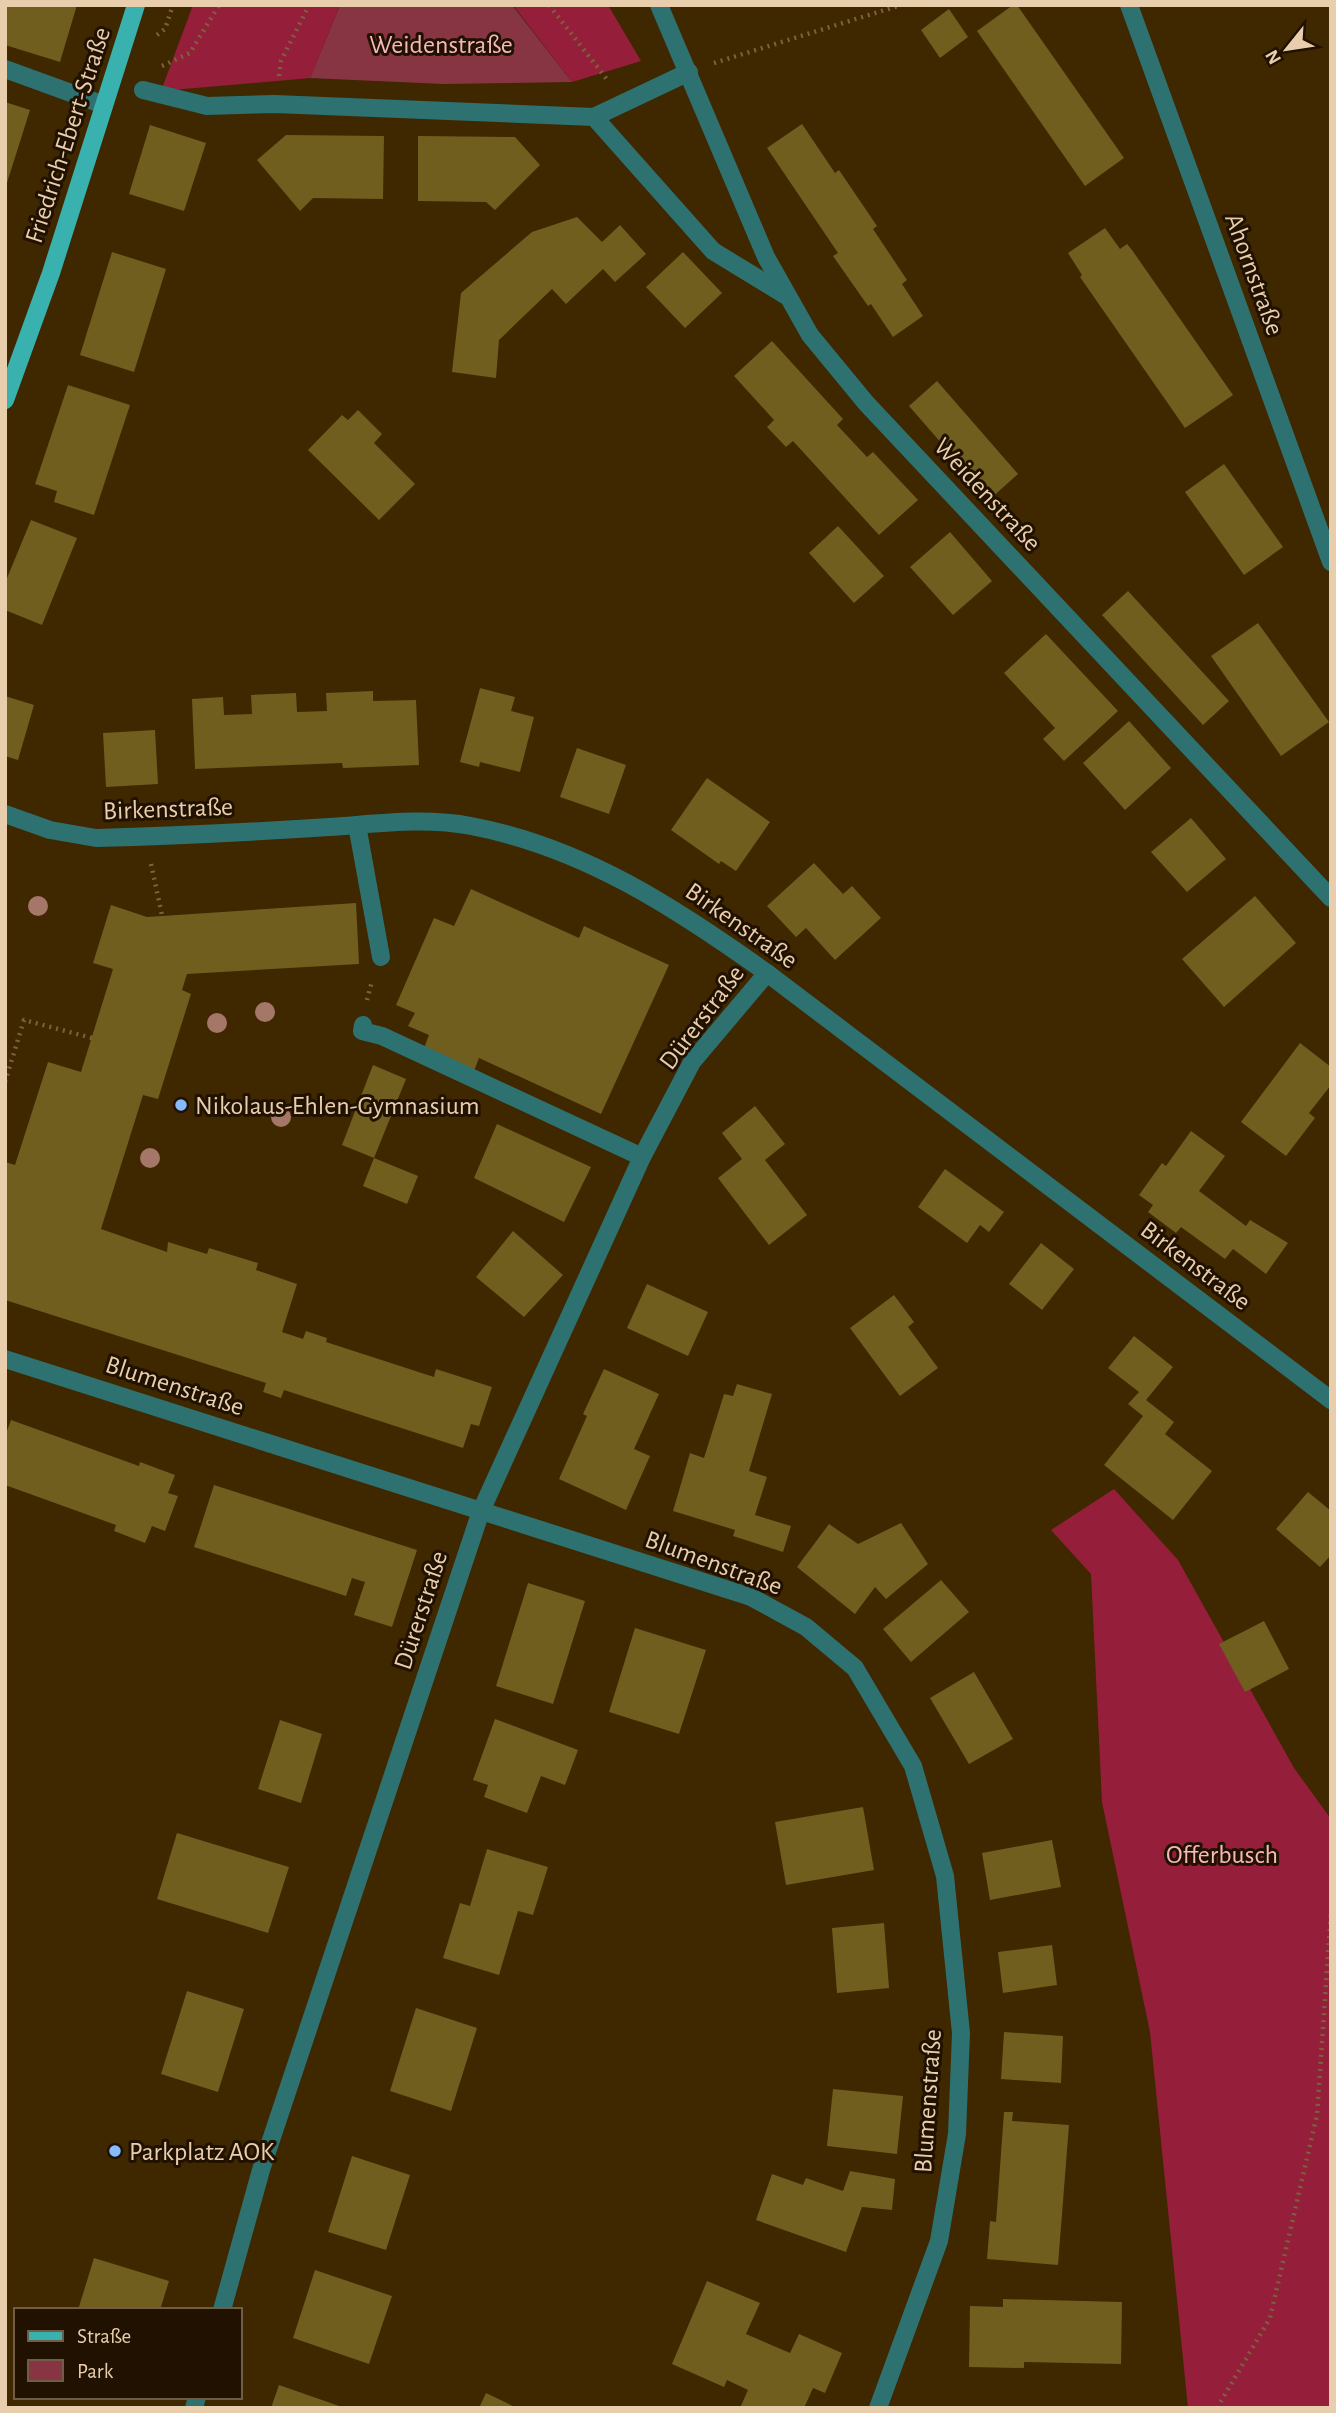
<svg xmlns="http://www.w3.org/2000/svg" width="1336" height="2413" viewBox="0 0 1336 2413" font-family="'Alegreya Sans',sans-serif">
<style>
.green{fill:#873543}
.forest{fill:#951f3b}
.building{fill:#705e1f}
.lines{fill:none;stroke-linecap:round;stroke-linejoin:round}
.path{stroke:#7b623d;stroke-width:4.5;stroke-dasharray:2 5;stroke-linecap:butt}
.minor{stroke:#2d7270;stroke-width:18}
.major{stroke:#39b2af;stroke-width:18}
.tree{fill:#a47768}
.poi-dot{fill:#85bbfb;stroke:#201100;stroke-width:2.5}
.labels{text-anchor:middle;stroke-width:6;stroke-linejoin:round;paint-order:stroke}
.park-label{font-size:26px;fill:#f7b8bd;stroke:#201100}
.street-label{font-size:26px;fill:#e9ceae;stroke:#201100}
.poi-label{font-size:26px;fill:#e9ceae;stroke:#201100;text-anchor:start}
</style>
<rect width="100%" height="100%" fill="#3f2700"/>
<polygon class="green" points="340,5 512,5 572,82 443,84 310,78"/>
<g class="forest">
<polygon points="193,5 340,5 310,78 161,91"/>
<polygon points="513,5 608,5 641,61 572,82"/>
<polygon points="1114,1489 1178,1560 1294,1768 1331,1819 1331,2408 1188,2408 1150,2032 1102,1802 1091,1574 1051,1530"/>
</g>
<g class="building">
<polygon points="5,5 77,5 60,62 5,45"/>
<polygon points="1013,5 1017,5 1124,158 1085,186 977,31"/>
<polygon points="949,9 968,37 940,58 921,30"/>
<polygon points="5,102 30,110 6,186 5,186"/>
<polygon points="802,124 835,173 839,170 877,226 873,229 907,280 902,284 923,316 893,337 871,304 868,306 833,256 838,253 767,148"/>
<polygon points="150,125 206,143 184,211 129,194"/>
<polygon points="286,135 384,136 383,199 313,198 300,211 257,160"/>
<polygon points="418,136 515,137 540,165 495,210 486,202 418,201"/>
<polygon points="577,217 602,242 620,225 646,254 615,282 603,269 566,304 552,289 499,340 496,378 452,372 461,293 532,232"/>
<polygon points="1105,228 1120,249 1127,244 1132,250 1233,395 1185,428 1080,277 1082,275 1068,253"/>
<polygon points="112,252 166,269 134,372 80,355"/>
<polygon points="683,252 722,293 685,328 646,287"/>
<polygon points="772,341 843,419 837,425 867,457 873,452 918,500 879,535 793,441 786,447 767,427 774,420 734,376"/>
<polygon points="937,381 1018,474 990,499 909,406"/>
<polygon points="68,385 130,405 94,515 54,502 57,491 35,484"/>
<polygon points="358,410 382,434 374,443 415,484 379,520 308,450 342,415 348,420"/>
<polygon points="1224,464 1283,547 1244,575 1185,492"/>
<polygon points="31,520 77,538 42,625 5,610 5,583"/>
<polygon points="838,526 884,576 854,603 809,553"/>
<polygon points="950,532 992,581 953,615 910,567"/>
<polygon points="1128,591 1229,701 1203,725 1102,615"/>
<polygon points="1258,623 1329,722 1281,756 1211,656"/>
<polygon points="1046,634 1118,711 1064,761 1043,739 1055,728 1004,673"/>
<polygon points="480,688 515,697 511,711 534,717 520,772 480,762 479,767 460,762"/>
<polygon points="373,691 373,701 416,700 419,765 343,768 342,763 195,769 192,699 223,697 224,715 252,714 251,695 296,693 297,712 327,711 326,693"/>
<polygon points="5,696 34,705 18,760 5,756"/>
<polygon points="1129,721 1171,768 1125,810 1083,763"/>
<polygon points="155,730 158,784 106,787 103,733"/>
<polygon points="577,748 626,765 609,814 560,797"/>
<polygon points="707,778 770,822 736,871 721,861 719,864 671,830"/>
<polygon points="1191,818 1226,859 1187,892 1151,852"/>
<polygon points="814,863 843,894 852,886 881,918 835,960 806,928 796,937 767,906"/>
<polygon points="471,889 579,938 584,926 669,965 601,1114 479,1058 474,1071 424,1048 429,1035 408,1026 415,1013 396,1005 434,918 454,926"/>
<polygon points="1255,896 1296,943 1224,1007 1182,959"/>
<polygon points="356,903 359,964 187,974 182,990 191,994 158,1099 143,1095 101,1229 167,1252 168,1242 207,1254 209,1248 258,1263 256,1270 297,1284 282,1332 303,1339 306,1331 327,1338 326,1342 434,1377 436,1369 492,1387 479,1426 471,1424 463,1448 284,1390 281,1398 263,1392 266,1383 5,1300 5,1162 15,1165 48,1062 81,1072 113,969 93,963 111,905 147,917"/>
<polygon points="1300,1043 1331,1067 1331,1085 1309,1113 1315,1118 1286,1156 1241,1122"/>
<polygon points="373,1065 406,1079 374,1158 342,1145"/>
<polygon points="755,1106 785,1144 765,1160 807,1215 769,1245 718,1178 742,1159 722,1133"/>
<polygon points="497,1124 591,1167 564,1222 474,1178"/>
<polygon points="1191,1131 1225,1156 1199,1191 1246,1226 1250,1220 1288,1243 1266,1274 1233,1249 1225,1259 1181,1227 1176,1233 1148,1212 1153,1205 1139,1195 1162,1163 1166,1166"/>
<polygon points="374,1158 418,1176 407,1204 363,1186"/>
<polygon points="945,1169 1004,1212 989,1232 980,1225 967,1243 918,1207"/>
<polygon points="513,1231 563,1275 524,1317 476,1277"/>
<polygon points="1041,1243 1074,1269 1042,1310 1009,1284"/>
<polygon points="647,1284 708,1312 688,1356 627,1328"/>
<polygon points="894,1295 914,1322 908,1327 938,1368 900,1396 850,1328"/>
<polygon points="1134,1336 1173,1367 1146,1400 1174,1422 1165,1434 1212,1471 1173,1520 1104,1465 1143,1416 1128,1404 1139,1392 1108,1368"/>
<polygon points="604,1369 659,1394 634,1449 650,1456 626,1510 559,1479 587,1416 583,1414"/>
<polygon points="737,1384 772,1394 749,1471 767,1477 755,1515 791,1526 783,1552 733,1536 735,1530 673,1511 690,1453 704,1458 724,1394 733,1396"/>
<polygon points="11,1420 139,1466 140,1462 175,1475 168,1493 178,1496 165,1531 152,1526 145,1543 114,1531 116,1525 5,1485 5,1436"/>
<polygon points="214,1485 417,1550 392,1627 354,1615 365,1582 352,1578 346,1596 194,1547"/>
<polygon points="1308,1492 1331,1511 1331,1555 1320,1567 1276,1529"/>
<polygon points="901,1523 928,1564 886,1599 875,1587 855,1614 797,1567 829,1524 858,1544"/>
<polygon points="941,1580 969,1612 911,1662 883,1629"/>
<polygon points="528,1583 585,1601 553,1704 496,1686"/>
<polygon points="1264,1621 1289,1669 1245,1692 1219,1644"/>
<polygon points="635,1628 706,1650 679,1734 609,1712"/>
<polygon points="974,1672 1013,1739 969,1764 930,1698"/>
<polygon points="495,1719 578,1750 565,1785 541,1776 527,1813 484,1797 488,1785 473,1780"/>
<polygon points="280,1720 322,1734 301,1803 258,1789"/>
<polygon points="863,1807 874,1870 786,1885 775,1822"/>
<polygon points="177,1833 289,1867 268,1933 157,1899"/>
<polygon points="1052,1840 1061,1887 990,1900 982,1853"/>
<polygon points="487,1849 548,1867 533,1915 518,1911 499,1975 443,1958 460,1903 470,1906"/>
<polygon points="884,1923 889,1988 837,1993 832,1928"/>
<polygon points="1052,1945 1057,1985 1003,1993 998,1952"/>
<polygon points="187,1991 244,2009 218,2092 161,2074"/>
<polygon points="416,2008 477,2028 451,2111 390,2091"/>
<polygon points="1004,2032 1063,2036 1061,2083 1001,2079"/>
<polygon points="833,2089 903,2096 897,2154 827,2146"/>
<polygon points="1004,2112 1013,2112 1012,2121 1069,2125 1058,2265 987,2259 990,2221 996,2222"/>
<polygon points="352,2156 410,2175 386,2250 328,2232"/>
<polygon points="850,2171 895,2179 892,2210 862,2207 846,2252 756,2220 772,2174 803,2185 806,2178 843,2191"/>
<polygon points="94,2258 169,2281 160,2310 78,2310"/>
<polygon points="315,2270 392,2296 369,2364 293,2338"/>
<polygon points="707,2281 760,2303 746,2334 790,2353 799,2334 842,2353 825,2393 813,2388 804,2408 740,2408 748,2390 727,2380 724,2387 672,2364"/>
<polygon points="1003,2299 1122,2302 1121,2364 1024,2362 1024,2368 969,2367 970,2306 1003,2307"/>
<polygon points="279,2385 342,2407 342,2408 271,2408"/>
<polygon points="486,2393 517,2408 479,2408"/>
</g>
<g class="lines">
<g class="path">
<polyline points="549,5 609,82"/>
<polyline points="157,35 165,29 173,5"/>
<polyline points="714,63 901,5"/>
<polyline points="162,66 190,53 219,5"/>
<polyline points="279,76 281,61 309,5"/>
<polyline points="151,864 162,915"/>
<polyline points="367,1000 372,981"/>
<polyline points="5,1082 24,1020 92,1038"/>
<polyline points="1217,2408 1270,2318 1317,2115 1331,1912"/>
</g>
<g class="minor">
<polyline points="659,5 766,257 810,335 866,403 1331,898"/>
<polyline points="1129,5 1331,562"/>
<polyline points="5,69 104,105"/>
<polyline points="143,90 207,106 275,104 594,117 689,72"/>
<polyline points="594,117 713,251 785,295"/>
<path d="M5,814L50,830L96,838C174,836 252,832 329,827C376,824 424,817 471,826C583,847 676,908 767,973L1331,1400"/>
<polyline points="357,825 381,957"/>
<polyline points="363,1025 362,1031 382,1036 642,1157"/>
<polyline points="5,1359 751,1597 806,1627 855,1668 913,1766 945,1876 961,2033 957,2134 939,2241 878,2408"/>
<polyline points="222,2310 261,2170 481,1511 642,1157 692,1062 767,973"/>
<polyline points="194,2408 197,2397"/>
</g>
<polyline class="major" points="5,400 51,273 136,5"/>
</g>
<g class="tree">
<circle cx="38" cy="906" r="10"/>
<circle cx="265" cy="1012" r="10"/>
<circle cx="217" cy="1023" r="10"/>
<circle cx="281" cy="1117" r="10"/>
<circle cx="150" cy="1158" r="10"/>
</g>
<g class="poi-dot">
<circle cx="181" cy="1105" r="7"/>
<circle cx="115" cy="2151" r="7"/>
</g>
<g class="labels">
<g class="park-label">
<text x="441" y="53">Weidenstraße</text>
<text x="1222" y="1863">Offerbusch</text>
</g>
<g class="street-label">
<text transform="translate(67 135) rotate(-72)" y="9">Friedrich-Ebert-Straße</text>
<text transform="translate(1255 274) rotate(70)" y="9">Ahornstraße</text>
<text transform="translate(988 494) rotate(47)" y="9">Weidenstraße</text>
<text transform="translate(168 808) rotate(-2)" y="9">Birkenstraße</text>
<text transform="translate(742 925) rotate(35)" y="9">Birkenstraße</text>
<text transform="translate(701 1017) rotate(-53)" y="9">Dürerstraße</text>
<text transform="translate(1196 1265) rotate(37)" y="9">Birkenstraße</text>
<text transform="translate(175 1385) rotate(18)" y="9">Blumenstraße</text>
<text transform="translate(714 1562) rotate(20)" y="9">Blumenstraße</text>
<text transform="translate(420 1610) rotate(-72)" y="9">Dürerstraße</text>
<text transform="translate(927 2101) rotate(-86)" y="9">Blumenstraße</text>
</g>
<g class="poi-label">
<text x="195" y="1114">Nikolaus-Ehlen-Gymnasium</text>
<text x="129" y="2160">Parkplatz AOK</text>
</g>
</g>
<rect width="1336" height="2413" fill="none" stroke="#e9ceae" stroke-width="14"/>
<rect x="14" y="2308" width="228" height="91" fill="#201100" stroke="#705d46" stroke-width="2"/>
<rect x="28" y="2331" width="35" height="10" fill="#39b2af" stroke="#705d46" stroke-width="2"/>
<text x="77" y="2343" font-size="21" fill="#e9ceae">Straße</text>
<rect x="28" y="2360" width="35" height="21" fill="#873543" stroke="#705d46" stroke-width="2"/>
<text x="77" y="2378" font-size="21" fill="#e9ceae">Park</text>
<g transform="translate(1287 49) rotate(240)" stroke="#201100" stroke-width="5" paint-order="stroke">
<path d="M0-5L12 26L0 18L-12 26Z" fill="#e9ceae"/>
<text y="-10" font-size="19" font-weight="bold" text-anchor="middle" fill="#e9ceae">N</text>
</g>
</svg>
